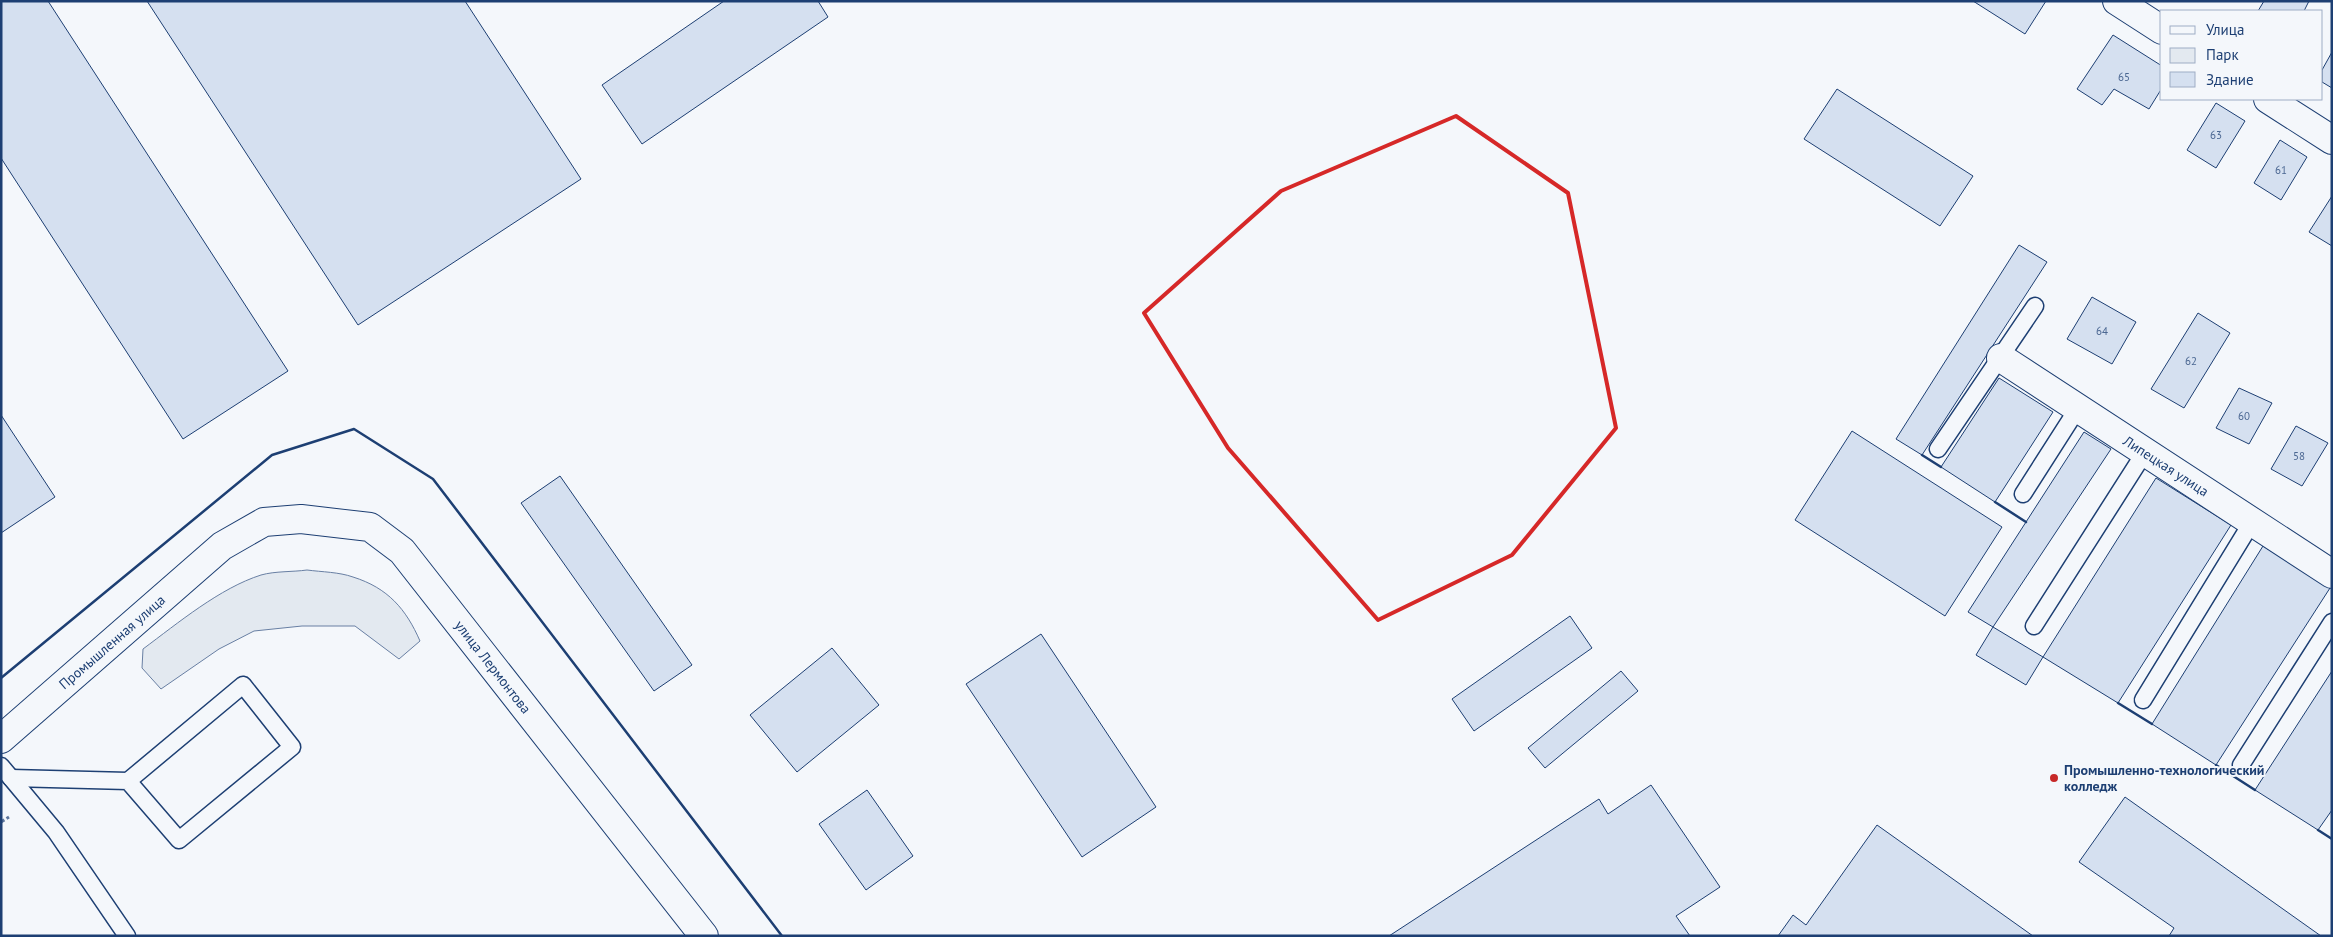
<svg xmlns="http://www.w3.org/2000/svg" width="2333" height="937" viewBox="0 0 2333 937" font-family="'PT Sans',sans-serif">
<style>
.green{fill:#e3e9f0;stroke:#687fa3}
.building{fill:#d5e0f0;stroke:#1d3f73}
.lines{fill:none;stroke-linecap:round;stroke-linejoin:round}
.lane-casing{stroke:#1d3f73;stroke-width:19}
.street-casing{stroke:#1d3f73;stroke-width:30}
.secondary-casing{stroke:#1d3f73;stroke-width:30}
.path{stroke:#5e769c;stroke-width:3;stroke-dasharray:4 2.5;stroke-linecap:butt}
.lane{stroke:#f4f7fb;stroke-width:16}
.street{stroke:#f4f7fb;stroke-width:28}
.secondary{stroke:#f4f7fb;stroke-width:28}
.wall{stroke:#1d3f73;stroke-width:2.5}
.marked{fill:none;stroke:#d62828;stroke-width:4;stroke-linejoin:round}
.poi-dot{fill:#c62828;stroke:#f4f7fb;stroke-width:2}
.labels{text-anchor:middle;stroke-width:4;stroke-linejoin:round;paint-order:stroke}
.number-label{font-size:11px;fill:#4b6792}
.street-label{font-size:14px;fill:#1d3f73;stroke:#f4f7fb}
.poi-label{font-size:14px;font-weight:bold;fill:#1d3f73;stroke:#f4f7fb;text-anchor:start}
</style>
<rect width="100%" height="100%" fill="#f4f7fb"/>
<path class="green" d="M307,570C322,572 339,572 353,577C388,588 406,609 420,641L399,659L355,626H302L254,631L219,649L161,689L142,668L143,649C178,623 220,588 261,575C275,571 293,572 307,570Z"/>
<g class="building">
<polygon points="1,1 48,1 288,371 183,439 1,158"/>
<polygon points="147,1 465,1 581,179 358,325"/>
<polygon points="724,1 818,1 828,17 642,144 602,85"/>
<polygon points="1973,1 2046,1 2025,34"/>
<polygon points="2264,1 2309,1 2304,11 2258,11"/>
<polygon points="2113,35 2162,66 2162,88 2149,109 2114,89 2102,105 2077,89"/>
<polygon points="2332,52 2332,88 2322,82 2322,70"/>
<polygon points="1837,89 1973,176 1940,226 1804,139"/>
<polygon points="2216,103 2245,121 2216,168 2187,150"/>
<polygon points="2280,140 2307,157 2281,200 2254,183"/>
<polygon points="2332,196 2332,246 2309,232"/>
<polygon points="2019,245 2047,262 1922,455 1896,439"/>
<polygon points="2092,297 2136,322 2112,364 2067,339"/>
<polygon points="2198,313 2230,333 2184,408 2151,389"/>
<polygon points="1999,378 2053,412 1995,502 1941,467"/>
<polygon points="2239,388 2272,403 2249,444 2216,428"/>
<polygon points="1,415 55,497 1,533"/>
<polygon points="2296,426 2328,443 2302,486 2271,469"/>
<polygon points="1852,431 2002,527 1945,616 1795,520"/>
<polygon points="2084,432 2111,449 1993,627 1968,612"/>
<polygon points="560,476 692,665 654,691 521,503"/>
<polygon points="2156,478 2231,525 2118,703 2043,657"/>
<polygon points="2263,546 2330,588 2216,765 2152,724"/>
<polygon points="1570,616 1592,648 1474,731 1452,699"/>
<polygon points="1993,627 2043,657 2026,685 1976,655"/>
<polygon points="1041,634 1156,807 1082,857 966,684"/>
<polygon points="832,648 879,705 797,772 750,715"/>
<polygon points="1621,671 1638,691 1545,768 1528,748"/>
<polygon points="2332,671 2332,810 2318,830 2255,790"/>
<polygon points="1651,785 1720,887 1676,916 1690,936 1389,936 1599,799 1608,814"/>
<polygon points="867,790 913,856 866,890 819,824"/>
<polygon points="2125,797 2321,936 2169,936 2174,928 2079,862"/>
<polygon points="1877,825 2033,936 1778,936 1793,915 1806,925"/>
</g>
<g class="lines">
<g class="lane-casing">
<g id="lane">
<polyline points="1938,449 2035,306"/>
<polyline points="2023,494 2078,408"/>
<polyline points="2034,626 2145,452"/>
<polyline points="2143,700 2252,522"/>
<polyline points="2241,765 2332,622"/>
<polyline points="1,766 56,832 127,936"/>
<polyline points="11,778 128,781 179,840 292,747 243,685 128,781"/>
</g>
</g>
<g class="street-casing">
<g id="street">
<polyline points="2117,1 2162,30"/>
<polyline points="2268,99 2332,140"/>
<polyline points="2001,358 2332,574"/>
</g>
</g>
<g class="secondary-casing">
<polyline id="secondary" points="1,739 222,546 264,522 301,519 370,527 402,551 704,936"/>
</g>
<polyline class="path" points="1,822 9,817"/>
<use href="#lane" class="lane"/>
<use href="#street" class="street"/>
<use href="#secondary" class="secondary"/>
<g class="wall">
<polyline points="1922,455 1941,467"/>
<polyline points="1995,502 2026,522"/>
<polyline points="1,678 272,455 354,429 433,479 782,936"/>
<polyline points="2118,703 2152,724"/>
<polyline points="2216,765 2255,790"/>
<polyline points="2318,830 2332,839"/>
</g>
</g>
<path class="marked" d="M1456,116L1568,193L1616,428L1512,555L1378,620L1228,448L1144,313L1281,191Z"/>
<circle class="poi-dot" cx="2054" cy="778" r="5"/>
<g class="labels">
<g class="number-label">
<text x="2124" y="81">65</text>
<text x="2216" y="139">63</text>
<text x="2281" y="174">61</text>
<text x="2102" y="335">64</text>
<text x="2191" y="365">62</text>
<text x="2244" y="420">60</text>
<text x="2299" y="460">58</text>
</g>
<g class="street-label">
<text transform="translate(2166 466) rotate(33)" y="5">Липецкая улица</text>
<text transform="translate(112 642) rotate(-41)" y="5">Промышленная улица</text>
<text transform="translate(493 667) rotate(52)" y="5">улица Лермонтова</text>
</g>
<g class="poi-label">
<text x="2064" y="775">Промышленно-технологический<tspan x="2064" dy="16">колледж</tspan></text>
</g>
</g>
<rect width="2333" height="937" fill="none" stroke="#1d3f73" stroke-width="5"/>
<rect x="2160" y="10" width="162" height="90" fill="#f4f7fb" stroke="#9eadc5"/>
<rect x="2170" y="26" width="25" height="8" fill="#f4f7fb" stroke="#9eadc5"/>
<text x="2206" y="35" font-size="15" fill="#1d3f73">Улица</text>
<rect x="2170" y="48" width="25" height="15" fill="#e3e9f0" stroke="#9eadc5"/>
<text x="2206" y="60" font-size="15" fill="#1d3f73">Парк</text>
<rect x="2170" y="72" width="25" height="15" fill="#d5e0f0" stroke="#9eadc5"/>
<text x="2206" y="85" font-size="15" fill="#1d3f73">Здание</text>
</svg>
